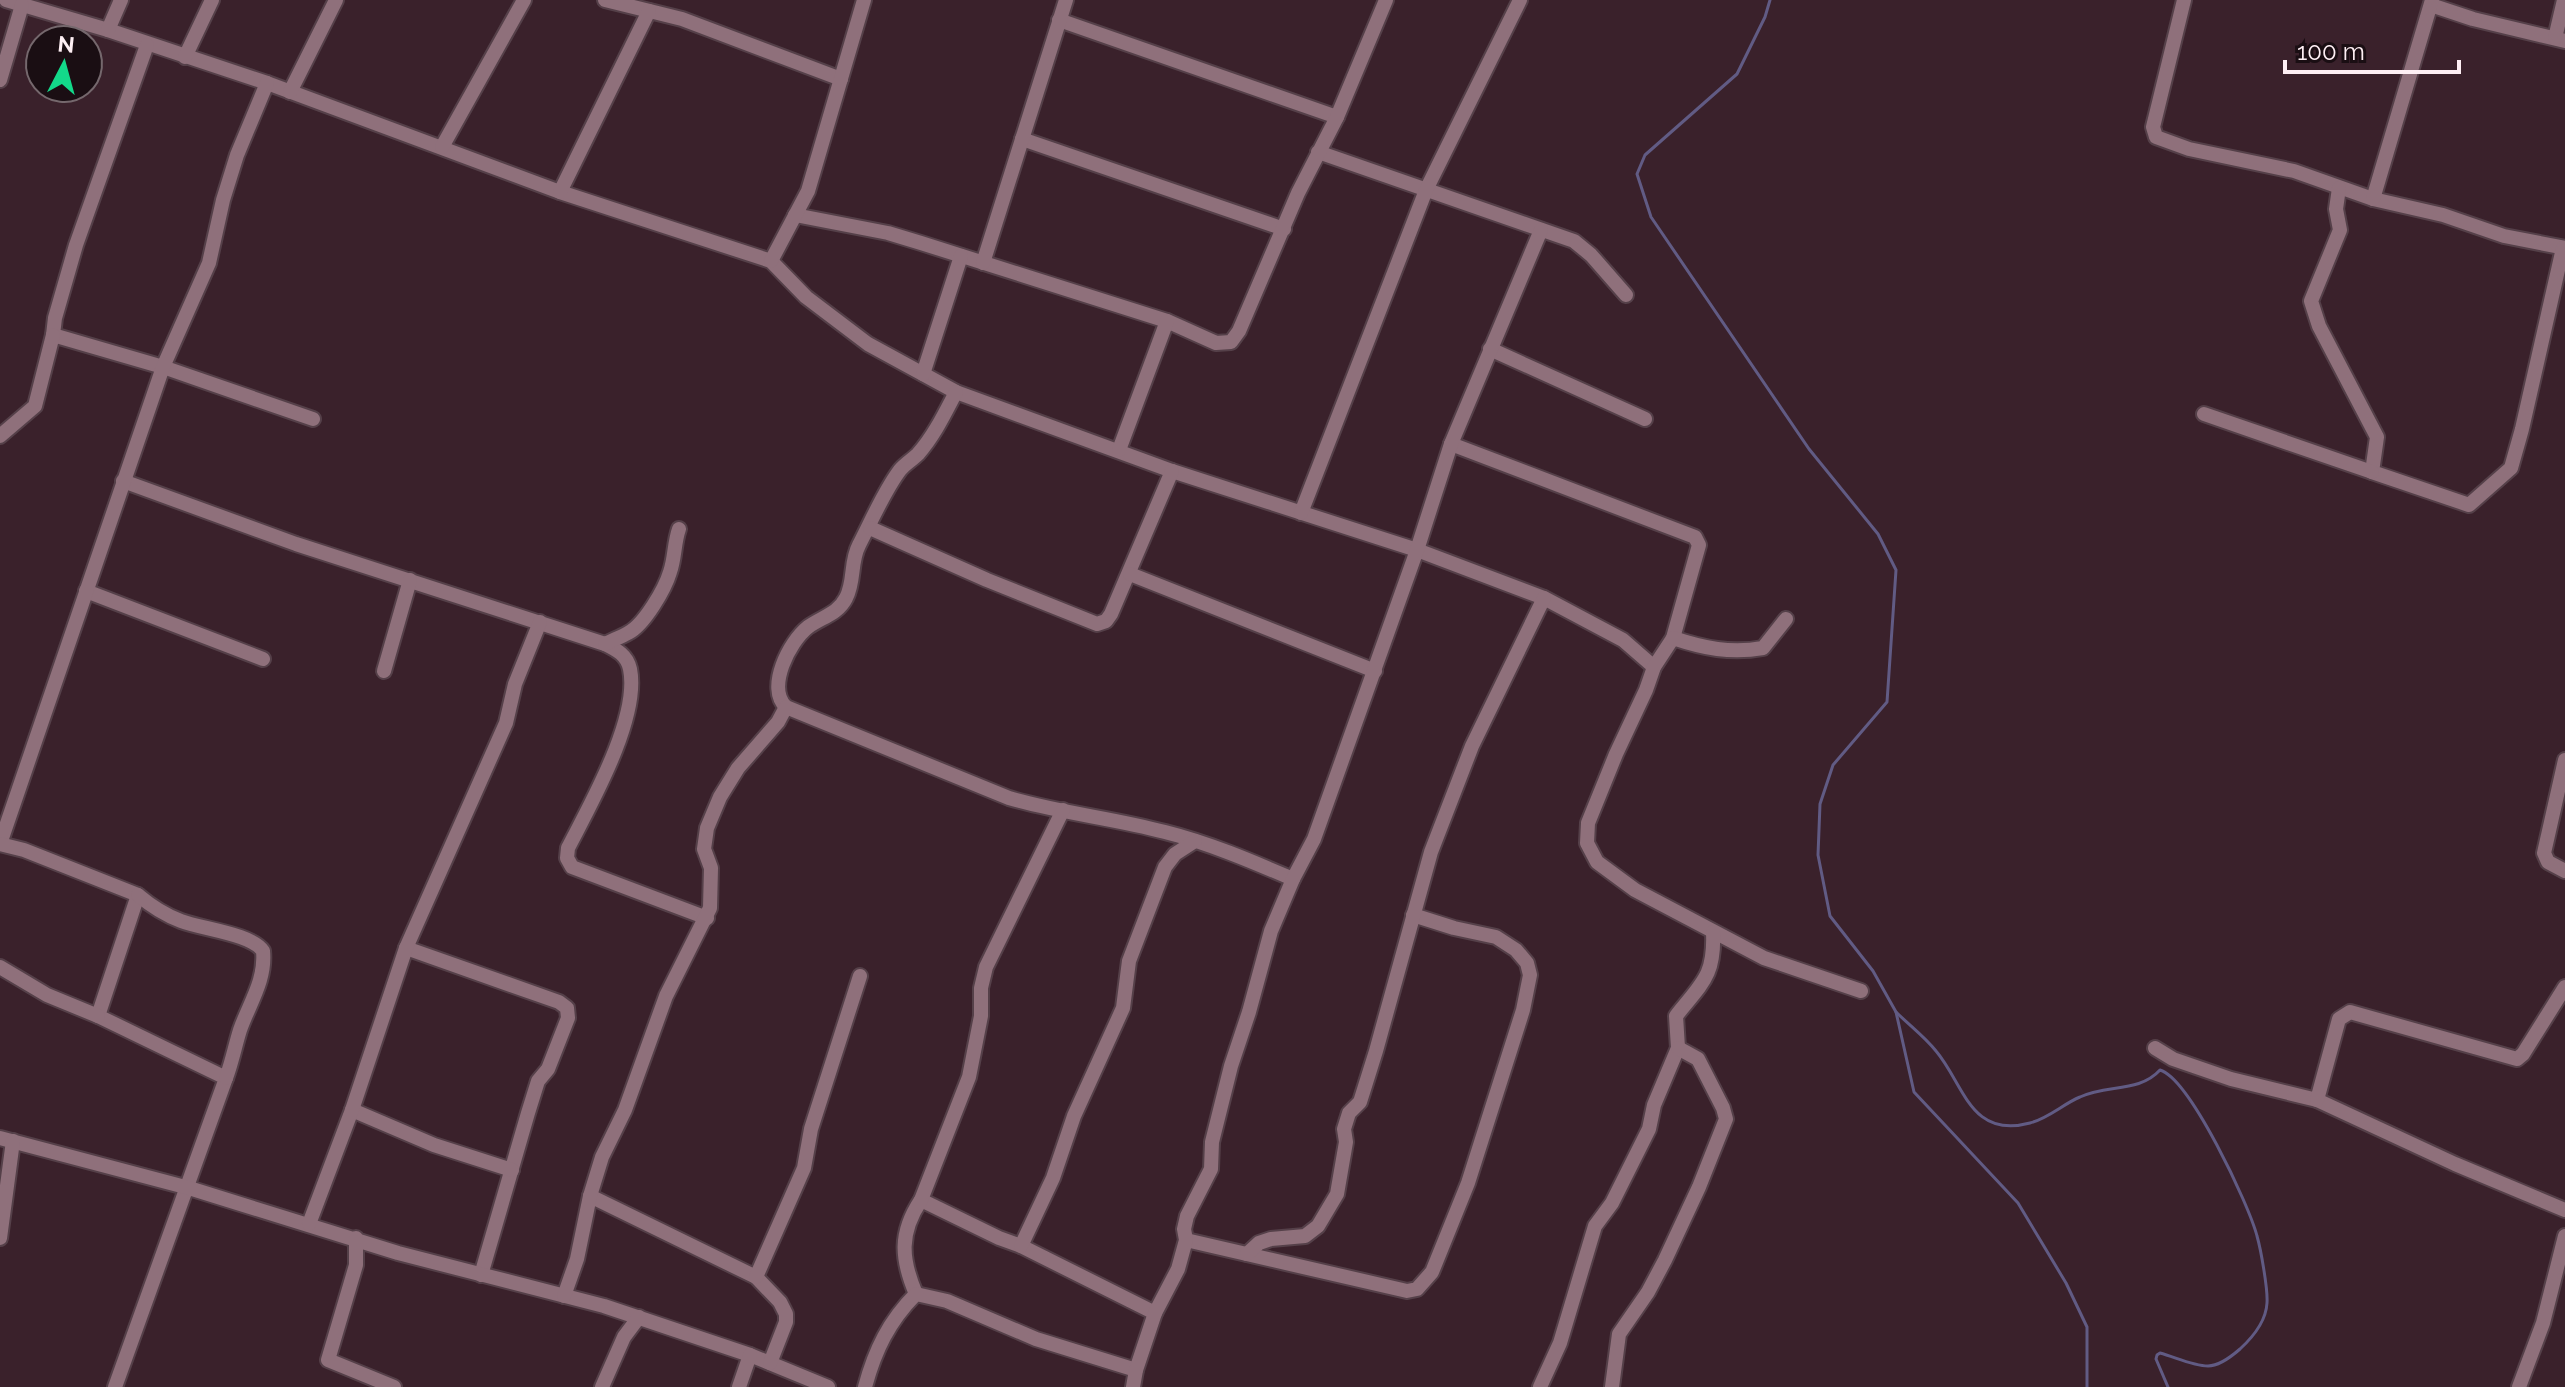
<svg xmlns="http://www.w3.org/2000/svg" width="2565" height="1387" viewBox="0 0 2565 1387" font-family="Raleway,sans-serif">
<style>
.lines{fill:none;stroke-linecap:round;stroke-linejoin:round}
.stream{stroke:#615b84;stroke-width:3}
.minor-casing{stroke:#554049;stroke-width:18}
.minor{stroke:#8f707b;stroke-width:14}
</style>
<rect width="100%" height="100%" fill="#3a212b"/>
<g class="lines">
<g class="stream">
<polyline points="1770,0 1765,17 1737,74 1645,155 1637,174 1651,217 1809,449 1878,534 1896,570 1887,702 1833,765 1820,804 1818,855 1830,916 1873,971 1896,1012 1914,1092 2018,1203 2066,1283 2087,1327 2087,1387"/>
<path d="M1896,1012C1909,1025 1925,1037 1936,1051C1964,1084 1970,1139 2030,1123C2049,1118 2063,1104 2080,1097C2107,1084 2139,1093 2160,1070C2190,1079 2249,1205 2257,1236C2261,1250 2268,1290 2267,1303C2266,1321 2252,1338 2240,1349C2232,1356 2219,1366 2208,1366C2193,1366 2175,1357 2160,1353L2157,1355L2156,1359L2168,1387"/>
</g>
<g class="minor-casing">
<g id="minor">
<polyline points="6,0 108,30 267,83 560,192 771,261 806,297 868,344 956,392 1172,471 1417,550 1544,598 1623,640 1654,667"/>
<polyline points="605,0 682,19 841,79"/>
<polyline points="2184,0 2153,127 2156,137 2189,149 2294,171 2373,199 2443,215 2504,236 2565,248"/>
<polyline points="2431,5 2473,19 2565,41"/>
<polyline points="1059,20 1337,117"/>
<polyline points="108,30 121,0"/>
<polyline points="2555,38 2564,0"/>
<polyline points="147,45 76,245 55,318 53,335 163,367 313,419"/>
<polyline points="185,57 212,0"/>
<polyline points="0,80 22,5"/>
<polyline points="290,92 336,0"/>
<polyline points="1022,139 1284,229"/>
<polyline points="442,147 524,0"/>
<polyline points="1318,152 1574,241 1591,255 1626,295"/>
<polyline points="2339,188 2336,209 2340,230 2311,301 2319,326 2377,437 2372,472 2469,505 2511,468 2522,429 2563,248"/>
<polyline points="560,192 649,11"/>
<polyline points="2373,199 2432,0"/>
<polyline points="795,215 888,233 921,243 1167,321 1216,343 1231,342 1239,331 1298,193 1337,117 1386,0"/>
<polyline points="771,261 808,191 864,0"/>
<polyline points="983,263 1066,0"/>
<polyline points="1490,349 1645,419"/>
<polyline points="923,374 961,256"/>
<path d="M956,392C945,413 934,436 918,454C912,460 905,464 900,470C884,491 871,522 859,545C850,562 855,581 846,598C838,614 822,617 808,627C789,642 766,688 786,707L1009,798C1060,813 1113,818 1165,832C1209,843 1251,861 1293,879"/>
<polyline points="2204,414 2372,472"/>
<polyline points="0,436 35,406 53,335"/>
<polyline points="1451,444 1695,537 1699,545 1673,638 1654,667 1646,690 1616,754 1588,823 1587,843 1597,862 1635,890 1764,958 1861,991"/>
<polyline points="1119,450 1167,321"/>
<path d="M123,481L296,544L605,644C617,650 627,655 630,669C640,718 590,805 568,848L567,858L572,867L707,918"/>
<polyline points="1301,513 1426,190 1520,0"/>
<polyline points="870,528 987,580 1097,624 1106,621 1111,614 1172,471"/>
<polyline points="1130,574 1375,671"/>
<polyline points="86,591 263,659"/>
<path d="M1673,638C1703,648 1731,654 1763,648L1786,619"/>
<path d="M605,644C613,640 621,637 628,633C644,625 665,589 670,572C675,558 674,543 679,529"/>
<polyline points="384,671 410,580"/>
<polyline points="2565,760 2544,853 2548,862 2565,871"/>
<polyline points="0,844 163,367 209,263 223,200 237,155 267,83"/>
<polyline points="0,844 24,850 138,895 98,1016 226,1078 115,1387"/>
<path d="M138,895C151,906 165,915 181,921C202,929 252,934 263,951C266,980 249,1004 240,1030C235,1046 232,1062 226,1078"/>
<polyline points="406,948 559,1002 567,1008 568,1018 548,1069 538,1081 528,1113 481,1275"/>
<polyline points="0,967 47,995 98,1016"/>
<polyline points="2155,1048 2173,1059 2231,1079 2317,1100 2455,1164 2565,1210"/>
<polyline points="2317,1100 2339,1019 2350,1012 2517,1059 2523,1054 2565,987"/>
<polyline points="352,1110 434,1145 512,1170"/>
<polyline points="0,1138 189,1188 398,1253 604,1306 750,1355 828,1387"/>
<polyline points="590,1196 756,1277 780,1302 786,1314 786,1322 770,1363"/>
<polyline points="921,1200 999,1238 1021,1246 1155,1313"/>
<polyline points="309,1224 352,1110 406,948 506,723 515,684 540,622"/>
<polyline points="0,1238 13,1141"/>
<polyline points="356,1238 356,1265 328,1360 394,1387"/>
<polyline points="1186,1240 1407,1291 1417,1289 1432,1272 1468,1183 1523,1010 1530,975 1527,963 1516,950 1496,937 1454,928 1413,915"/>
<polyline points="1021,1246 1053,1178 1074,1116 1123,1008 1129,961 1165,867 1175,854 1195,841"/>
<polyline points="1247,1254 1259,1243 1271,1239 1305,1236 1318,1226 1337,1194 1346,1142 1344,1129 1349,1113 1360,1102 1376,1051 1431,852 1472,746 1544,598"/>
<polyline points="756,1277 804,1168 811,1129 860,976"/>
<path d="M916,1294C901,1259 899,1233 921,1200L969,1077L981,1016V988L986,967L1063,810"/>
<polyline points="564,1296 577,1259 590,1196 602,1157 625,1110 666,996 710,908 711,868 704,849 707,828 720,797 738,768 778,722 786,707"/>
<polyline points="602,1387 624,1337 639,1317"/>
<polyline points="739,1387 750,1355"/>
<path d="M865,1387C875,1350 889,1321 916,1294L947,1301L1036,1339L1136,1370"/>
<polyline points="1133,1387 1136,1370 1155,1313 1178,1269 1186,1240 1184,1229 1187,1216 1211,1169 1212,1142 1231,1066 1249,1012 1271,931 1293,879 1314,839 1417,550 1451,444 1541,230"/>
<path d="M1540,1387L1560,1343L1595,1226L1612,1203L1649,1129L1654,1105L1678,1048L1676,1016C1702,983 1715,976 1713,932"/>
<polyline points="1612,1387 1619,1334 1648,1292 1665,1260 1699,1187 1726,1119 1723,1108 1698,1059 1678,1048"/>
<polyline points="2519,1387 2543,1323 2565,1236"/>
</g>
</g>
<use href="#minor" class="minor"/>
</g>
<g transform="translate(64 64) rotate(6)"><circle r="38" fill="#1a0e13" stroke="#75686d" stroke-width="2"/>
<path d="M0-6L14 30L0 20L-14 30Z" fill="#13d98a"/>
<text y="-12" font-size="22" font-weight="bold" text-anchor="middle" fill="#feeff4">N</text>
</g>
<path d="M2285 60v12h174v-12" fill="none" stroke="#feeff4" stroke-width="4"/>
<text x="2297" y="60" font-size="24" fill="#feeff4" stroke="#1a0e13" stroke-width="6" paint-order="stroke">100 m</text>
</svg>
